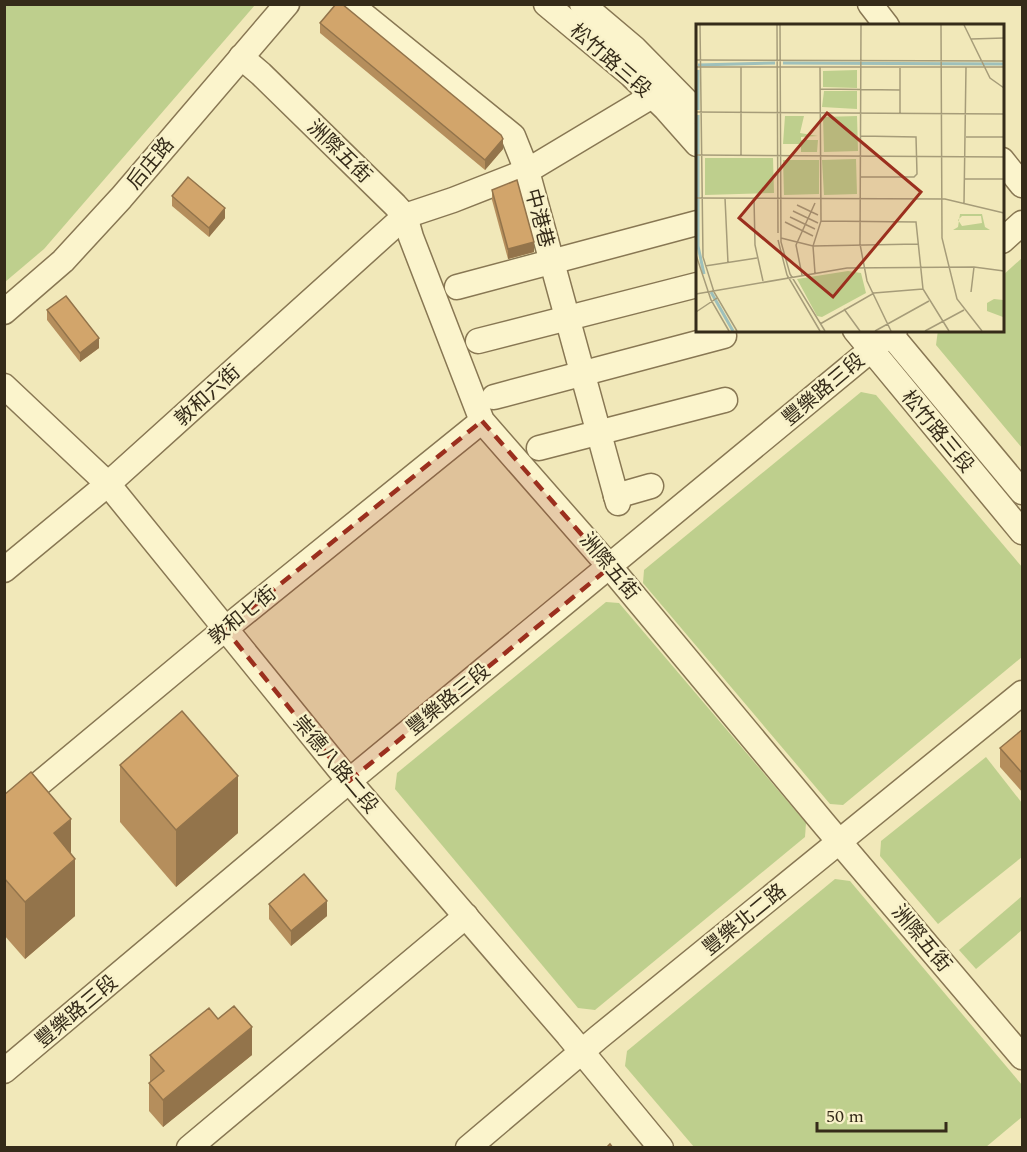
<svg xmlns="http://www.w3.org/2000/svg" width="1027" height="1152" viewBox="0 0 1027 1152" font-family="Spectral,'Noto Sans TC',serif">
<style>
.green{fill:#becf8d}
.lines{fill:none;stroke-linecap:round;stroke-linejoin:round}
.minor-casing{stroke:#887753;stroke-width:27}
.minor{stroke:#fbf4cc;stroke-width:24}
.wall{fill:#b58e5c}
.shaded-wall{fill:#93744b}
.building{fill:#d2a56b;stroke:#93744b;stroke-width:1.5}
.marked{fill:#9b2f1e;fill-opacity:0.2;stroke:#9b2f1e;stroke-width:4.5;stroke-dasharray:12 8;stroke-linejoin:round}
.labels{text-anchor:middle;stroke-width:5;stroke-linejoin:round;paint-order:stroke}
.street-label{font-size:20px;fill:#352b19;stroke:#f8f1c9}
.inset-river{fill:none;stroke:#9ec0bb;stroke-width:3}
.inset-road{fill:none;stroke:#a69c79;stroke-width:1.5}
.view{fill:#9b2f1e;fill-opacity:0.15;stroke:#9b2f1e;stroke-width:3}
.inset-edge{fill:none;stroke:#352b19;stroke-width:3}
</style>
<rect width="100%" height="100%" fill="#f1e8b9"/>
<g class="green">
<polygon points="5,4 255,5 44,249 5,282"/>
<polygon points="1022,258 1022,448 936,345 938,330 1002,330 1002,276"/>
<polygon points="861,392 876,395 1022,567 1022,657 843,805 830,804 643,583 644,570"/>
<polygon points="606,602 619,603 806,823 805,837 595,1010 578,1008 395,789 397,773"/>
<polygon points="986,757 1022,803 1022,857 938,924 880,856 881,841"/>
<polygon points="835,879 850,881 1022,1085 1022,1117 986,1147 694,1147 625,1066 627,1051"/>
<polygon points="1022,896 1022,930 976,969 959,950"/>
</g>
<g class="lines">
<g class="minor-casing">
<g id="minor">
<polyline points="350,4 513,136 527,171 618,503"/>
<polyline points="546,4 631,75 666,109 697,144"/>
<polyline points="582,4 634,48 697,112"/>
<polyline points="870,4 887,26"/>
<polyline points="241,57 261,74 395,205 405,216 411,237 482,421 610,567 825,825 1022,1057"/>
<polyline points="1002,160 1022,185"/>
<polyline points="1002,241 1022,223"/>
<polyline points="457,287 697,223"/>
<polyline points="4,312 63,261 121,198 287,4"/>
<polyline points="855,330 1022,532"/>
<polyline points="887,330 1022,492"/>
<polyline points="478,341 697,285"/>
<polyline points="4,386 108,484 349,781 568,1035 661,1148"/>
<polyline points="494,397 724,336"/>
<polyline points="539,448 725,400"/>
<polyline points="616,496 651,486"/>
<polyline points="4,570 108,484 405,216 453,200 527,171 652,96"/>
<polyline points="4,813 225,629 482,421"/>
<polyline points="4,1071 349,781 895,330"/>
<polyline points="189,1148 466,916"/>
<polyline points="468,1148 599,1037 1022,693"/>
</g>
</g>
<use href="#minor" class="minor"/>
</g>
<g class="wall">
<polygon points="320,23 503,149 485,170 320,33"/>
<polygon points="492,190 534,252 508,259 492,200"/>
<polygon points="172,196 225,218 209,237 172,206"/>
<polygon points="47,310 99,348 80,362 47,320"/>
<polygon points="1023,729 1023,793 1000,767 1000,748"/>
<polygon points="120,765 238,833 176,887 120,822"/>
<polygon points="4,795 71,853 75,916 25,959 4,935"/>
<polygon points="269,904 327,916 291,946 269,919"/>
<polygon points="218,1019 252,1055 163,1127 149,1111 149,1083 150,1082 150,1055"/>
</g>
<g class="shaded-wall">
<polygon points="503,139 503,149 485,170 485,160"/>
<polygon points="225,208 225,218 209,237 209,228"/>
<polygon points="534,242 534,252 508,259 508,249"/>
<polygon points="99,338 99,348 80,362 80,353"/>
<polygon points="238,776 238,833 176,887 176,830"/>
<polygon points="71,819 71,863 75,859 75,916 25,959 25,902 54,833"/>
<polygon points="327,901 327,916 291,946 291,931"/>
<polygon points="252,1027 252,1055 163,1127 163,1100"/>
</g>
<g class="building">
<polygon points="336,4 342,4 501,135 503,139 485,160 320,23"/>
<polygon points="188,177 225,208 209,228 172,196"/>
<polygon points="517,180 534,242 508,249 492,190"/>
<polygon points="66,296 99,338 80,353 47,310"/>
<polygon points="182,711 238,776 176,830 120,765"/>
<polygon points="1023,729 1023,774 1000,748"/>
<polygon points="31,772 71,819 54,833 75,859 25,902 4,878 4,795"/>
<polygon points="304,874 327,901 291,931 269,904"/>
<polygon points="234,1006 252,1027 163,1100 149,1083 164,1071 150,1055 209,1008 218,1019"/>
<polygon points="610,1144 613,1148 606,1148"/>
</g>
<path class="marked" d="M482,421L610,567L349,781L225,629Z"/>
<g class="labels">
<g class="street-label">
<text transform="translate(611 60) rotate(41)" y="7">松竹路三段</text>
<text transform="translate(340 151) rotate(44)" y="7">洲際五街</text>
<text transform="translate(150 163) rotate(-50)" y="7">后庄路</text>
<text transform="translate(540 218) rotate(75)" y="7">中港巷</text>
<text transform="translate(823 389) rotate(-40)" y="7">豐樂路三段</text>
<text transform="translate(207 395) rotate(-42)" y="7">敦和六街</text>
<text transform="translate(938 431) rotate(50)" y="7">松竹路三段</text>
<text transform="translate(610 566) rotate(50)" y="7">洲際五街</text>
<text transform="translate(242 615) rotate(-39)" y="7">敦和七街</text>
<text transform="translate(448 699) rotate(-39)" y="7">豐樂路三段</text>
<text transform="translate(336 764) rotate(50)" y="7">崇德八路二段</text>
<text transform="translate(744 919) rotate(-39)" y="7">豐樂北二路</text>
<text transform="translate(922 938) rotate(50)" y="7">洲際五街</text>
<text transform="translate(76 1011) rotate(-40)" y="7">豐樂路三段</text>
</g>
</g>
<g transform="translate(696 24)">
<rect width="308" height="308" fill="#f1e8b9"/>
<path d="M161,46V64L127,63V47ZM161,67V85L126,83L128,67ZM89,92H108L104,109L122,112L105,113V116H122L121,128H105V120H87ZM161,92L162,127L128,128L127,93ZM9,134H77L78,169L9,171ZM160,135L161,170L128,171L126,136ZM87,136H123V170L88,171ZM264,190H286L289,203L294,206H257L262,203ZM266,192H285L286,199L266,202L262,196ZM152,247L165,249L170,269L126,293L121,292L101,255ZM298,275L307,276V293L291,287V279Z" fill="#becf8d" fill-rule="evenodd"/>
<path class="inset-river" d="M87,39L308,40M2,41L79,39M2,46V86M2,91V222L8,250M15,268L37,307"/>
<path class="inset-road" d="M4,1L7,233L18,268L41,307M81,1L82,209M84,1L85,218L94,250L129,307M165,1L164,220L171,257L195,307M245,1L246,214L261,275L286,307M268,1L294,54L308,64M275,15L308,14M0,36L308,37M0,43H308M45,43V131M204,44V89M124,65L204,66M0,88L308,90M165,112L220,113L221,150L218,153H165M270,113H308M0,131L308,133M269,155H308M0,174L249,175L308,189M29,174L32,239M58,174L59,221L67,257M268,179L270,43M101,181L122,191M97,187L122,199M94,193L119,205M125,197L220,198L227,265L253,307M89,198L117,212M85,214L117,222L222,220M82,216L91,251L124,307M0,231L15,276L33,307M9,242L61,234M119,249L117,222L125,197L124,43M106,251L100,221L119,179M275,268L278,243M0,270L151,244L278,243L308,247M148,285L164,307M0,288L21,274M124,300L178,269L227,265M179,307L233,277M229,307L268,286"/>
<path class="view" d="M131,89L225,168L137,273L43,194Z"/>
<rect width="308" height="308" class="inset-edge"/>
</g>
<rect width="1027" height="1152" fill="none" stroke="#352b19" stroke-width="12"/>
<path d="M817 1122v9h129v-9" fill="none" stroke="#352b19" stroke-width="3"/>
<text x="826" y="1122" font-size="18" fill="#352b19" stroke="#f8f1c9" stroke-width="4.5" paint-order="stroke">50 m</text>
</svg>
